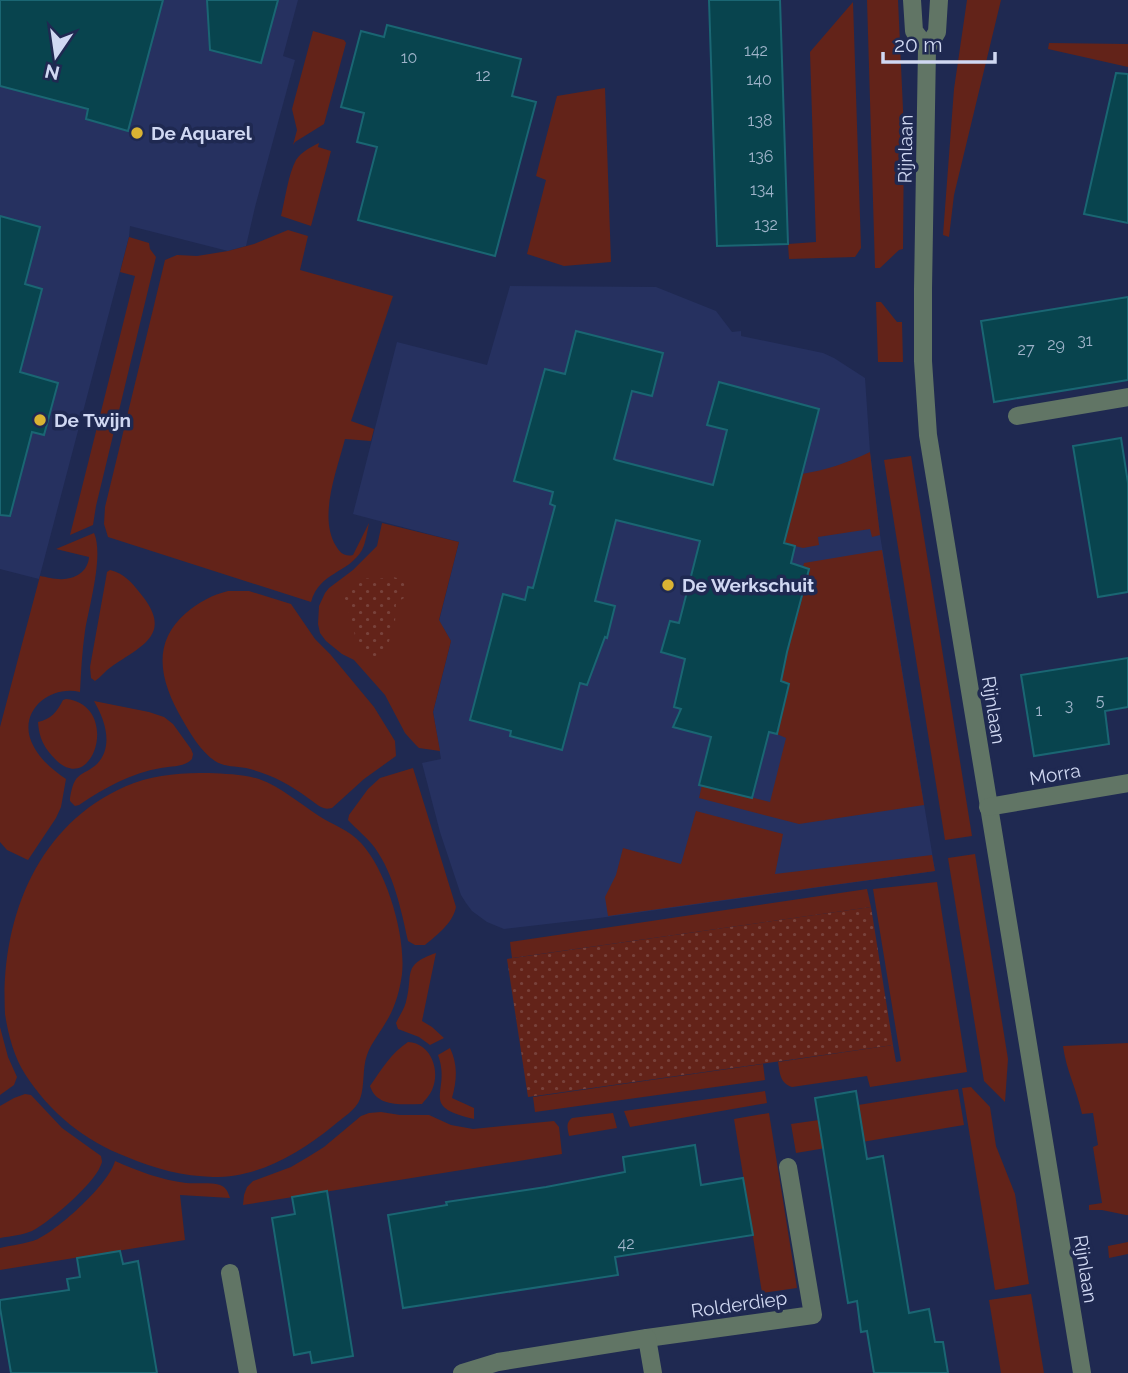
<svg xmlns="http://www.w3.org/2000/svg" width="1128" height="1373" viewBox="0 0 1128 1373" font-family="Raleway,sans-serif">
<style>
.built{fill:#263160}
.grass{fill:#632319}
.park{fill:url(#park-dots)}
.building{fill:#08444e;stroke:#1a6673;stroke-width:2}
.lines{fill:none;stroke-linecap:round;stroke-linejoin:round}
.minor{stroke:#617565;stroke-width:18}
.poi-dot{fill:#dab333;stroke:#1f2951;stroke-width:2.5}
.labels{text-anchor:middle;stroke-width:7;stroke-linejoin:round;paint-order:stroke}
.number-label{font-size:16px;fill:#9eb3c9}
.poi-label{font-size:19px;font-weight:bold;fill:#d0d8f2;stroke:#1f2951;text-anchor:start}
.street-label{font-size:19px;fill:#d0d8f2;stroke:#1f2951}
</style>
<defs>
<pattern id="park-dots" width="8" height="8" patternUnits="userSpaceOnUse" patternTransform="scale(1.75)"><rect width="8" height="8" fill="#632319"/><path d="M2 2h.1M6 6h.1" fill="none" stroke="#78423b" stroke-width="1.8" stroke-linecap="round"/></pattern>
</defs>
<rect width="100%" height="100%" fill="#1f2951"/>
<g class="built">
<polygon points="0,0 298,0 283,56 295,60 255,207 246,246 228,251 130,226 129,237 39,579 0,569"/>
<polygon points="510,286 656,287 716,311 732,332 741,331 741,336 823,353 834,358 865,378 870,452 880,535 935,871 599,918 504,929 487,922 472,911 466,903 461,895 440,832 422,763 441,759 433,712 451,641 439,621 459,542 353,514 397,342 487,365"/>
</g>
<g class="grass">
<polygon points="867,0 898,0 904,131 903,249 899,250 880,268 875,268"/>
<polygon points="967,0 1001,0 954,195 949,237 943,235 954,89"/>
<polygon points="853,2 861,248 855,257 789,259 788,244 816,242 810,52"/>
<polygon points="313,31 344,40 346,43 324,124 295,142 293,145 297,130 292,109"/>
<polygon points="1049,43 1128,44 1128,67 1048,49"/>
<polygon points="605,88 611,262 564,266 527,254 546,180 536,176 557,96"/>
<path d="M319,143L318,147L331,151L311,226L281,216C285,200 288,175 296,160C301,152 311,147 319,143Z"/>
<path d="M288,230L308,236L300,270L393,296L351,421L374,429L371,441L345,439C337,470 318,517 336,546C340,553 345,557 353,555L369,523C367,532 366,542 362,550C348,574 320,571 311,602L108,537L104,524L105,507L165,260L177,255L197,256L228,251L254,244Z"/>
<polygon points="129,237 149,243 150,249 156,257 96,506 93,525 70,535 135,276 120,272"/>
<polygon points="876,302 881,302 897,322 902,322 903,362 878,362"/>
<path d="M870,452L880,535L872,537L870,529L818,537L819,545L803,548L783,543L802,474C826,470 847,463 870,452Z"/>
<polygon points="911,456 972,836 945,840 884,460"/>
<polygon points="382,523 459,542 439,620 451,641 433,712 440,751 419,748 414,743 405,733 385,695 354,660 342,654 326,641 320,633 318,624 319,606 325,593 329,588 353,570 377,546"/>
<path d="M94,533C104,555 89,607 85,631C82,651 81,672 80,692C53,685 21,707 30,738C36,756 51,769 66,779L61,807L56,818L28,860L7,850L0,842V727L40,576C47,577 57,580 64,579C78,578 88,570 89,557L56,549Z"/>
<polygon points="882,550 924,805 799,824 699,798 702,785 770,802 786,738 777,734 789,684 779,681 810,570 803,567 804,563"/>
<path d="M110,570C124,573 132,583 140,593C174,634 143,645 111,667C105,671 101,677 95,681L91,678L90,667L106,578L107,572Z"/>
<path d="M228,591H249L291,604L315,639L330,654L374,707L395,741L396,756L364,779L332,808C327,809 326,809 321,807C317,805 313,801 308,798C300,792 291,786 281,781C270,775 258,771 246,768C235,766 224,767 215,761C201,752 190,733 182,719C161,683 150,644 186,613C199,602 212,595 228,591Z"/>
<path d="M66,699C121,705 94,797 56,760C44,748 39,738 38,722C51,719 57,712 63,700Z"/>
<path d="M94,701L149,712L164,717L173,724L191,749L193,754L192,759C185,767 172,766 161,768C131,773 104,788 79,805L75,806L70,801V798C71,792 73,781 78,777C83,772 91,770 97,764C114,746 105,720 94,701Z"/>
<path d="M413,768L456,907C453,923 437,935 425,945H415L408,941C401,909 394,875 375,848C367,837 357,830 348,820L349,815L368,789L380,778Z"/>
<path d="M209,773C225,774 243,774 259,779C281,787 299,803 319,816C333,825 349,830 361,843C387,871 406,936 402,974C400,990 395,1008 386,1022C380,1033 371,1043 367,1055C362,1069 365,1085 360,1099C356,1110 342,1118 333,1126C298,1154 260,1177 213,1177C183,1176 155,1169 127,1157C85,1141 50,1113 25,1074C14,1057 8,1034 5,1014C0,917 39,819 134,783C158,774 183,773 209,773Z"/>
<polygon points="696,811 783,834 775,874 932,855 935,871 608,916 605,897 616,875 623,848 681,864"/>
<polygon points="975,854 1008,1059 1005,1102 984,1081 948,858"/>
<path d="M937,882L967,1072L870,1087L867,1076L792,1087C780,1083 780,1074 778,1062L893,1045L896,1062L901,1061L873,889Z"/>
<polygon points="867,889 871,907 512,958 510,942"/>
<path d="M436,953L422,1021L432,1027L444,1038L430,1045L419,1037L398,1029L396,1023C399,1016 404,1010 406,1002C414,974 401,965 436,953Z"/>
<polygon points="0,1027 8,1057 17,1077 14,1085 0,1095"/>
<path d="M408,1042C431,1043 441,1071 432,1090C430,1095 425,1100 422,1104C403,1104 377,1108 370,1086C381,1070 391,1053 408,1042Z"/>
<path d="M1128,1043V1215H1126L1102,1210H1089V1205L1102,1203L1093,1147L1098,1145L1093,1113L1082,1114C1077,1090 1066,1070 1063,1046Z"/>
<path d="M450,1048C458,1065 457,1080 452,1098L474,1108V1119C417,1106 452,1093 438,1055Z"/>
<polygon points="763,1064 765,1080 535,1112 533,1097"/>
<polygon points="971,1087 990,1107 996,1146 1015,1194 1029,1284 995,1290 962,1088"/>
<polygon points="958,1089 964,1125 796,1153 791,1124 819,1120 821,1131 858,1105"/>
<polygon points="765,1091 767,1103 630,1127 624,1111"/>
<path d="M25,1094L31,1095L62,1128L101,1156C102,1162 103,1161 100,1167C93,1184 50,1222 32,1231C23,1235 11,1236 0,1238V1106L14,1098Z"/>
<polygon points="381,1112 400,1115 429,1115 451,1125 473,1129 554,1121 559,1127 562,1154 243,1205 244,1195 247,1187 253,1181 291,1167 308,1157 324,1147 361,1116 369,1113"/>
<path d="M613,1113L617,1128L569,1136C568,1129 565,1123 572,1118Z"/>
<polygon points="769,1113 797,1288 762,1293 734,1119"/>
<path d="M115,1161C138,1171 161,1180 186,1183C197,1184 210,1182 220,1185C226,1187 228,1192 230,1198L180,1195L185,1240L0,1270V1248C12,1245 26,1244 38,1239C60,1228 109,1184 115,1161Z"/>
<polygon points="1128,1242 1128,1254 1109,1258 1108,1246"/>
<polygon points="1031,1294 1044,1373 1001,1373 989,1300"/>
</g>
<g class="park">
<polygon points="393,577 401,579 408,590 404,598 396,603 395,623 383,660 364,655 357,643 343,591 359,578 377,579"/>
<polygon points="871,907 893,1045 528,1097 507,959"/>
</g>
<g class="building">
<polygon points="0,0 163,0 128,131 86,119 88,109 0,86"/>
<polygon points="207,0 278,0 261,63 210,50"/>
<polygon points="709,0 780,0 788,244 717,246"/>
<polygon points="387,25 521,59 512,96 536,102 495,256 358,220 377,147 357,142 364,113 341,107 361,31 384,37"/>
<polygon points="1116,73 1128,74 1128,223 1084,214"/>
<polygon points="0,216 40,227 25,284 42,289 20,372 58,383 44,435 32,432 10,516 0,515"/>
<polygon points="1128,297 1128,380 994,402 981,321"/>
<polygon points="576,331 663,353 652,396 632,391 614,459 616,460 713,485 727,430 707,425 719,382 819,409 784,543 795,546 791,563 809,569 787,652 781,681 789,684 777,734 769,732 752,798 699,785 711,737 673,727 681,709 674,707 685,659 661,652 670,621 679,623 700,541 616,520 595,601 615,606 607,638 605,637 587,685 580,683 562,750 510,736 511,731 470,720 503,594 525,600 528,587 533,588 555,506 550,504 553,492 514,481 545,369 565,374"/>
<polygon points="1121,438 1128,483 1128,592 1098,597 1073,446"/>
<polygon points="1128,658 1128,707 1105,711 1109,744 1034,756 1021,675"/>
<polygon points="856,1091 867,1159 883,1156 909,1313 929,1309 935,1342 943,1342 948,1373 874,1373 867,1331 861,1332 857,1301 848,1303 815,1098"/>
<polygon points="695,1145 701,1185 743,1178 753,1235 615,1257 618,1275 403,1308 388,1215 447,1205 446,1202 546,1187 625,1172 623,1157"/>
<polygon points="327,1191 353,1356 312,1363 310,1352 294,1355 272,1218 295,1214 292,1197"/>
<polygon points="120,1251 123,1264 138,1261 157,1373 11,1373 0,1308 0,1300 69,1290 67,1279 80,1277 77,1258"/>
</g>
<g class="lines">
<g class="minor">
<polyline points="912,0 914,31 927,48"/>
<polyline points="939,0 937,32 927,48 923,289 923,361 928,435 1082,1373"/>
<polyline points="1017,416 1128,397"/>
<polyline points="988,807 1128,783"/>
<polyline points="230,1273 248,1373"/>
<polyline points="647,1338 813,1315 788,1167"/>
<polyline points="462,1373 498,1362 647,1338 653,1373"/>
</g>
</g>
<g class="poi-dot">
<circle cx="137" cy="133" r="7"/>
<circle cx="40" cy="420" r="7"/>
<circle cx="668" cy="585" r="7"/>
</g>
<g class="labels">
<g class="number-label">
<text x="756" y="56">142</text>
<text x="409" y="63">10</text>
<text x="483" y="81">12</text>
<text x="759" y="85">140</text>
<text x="760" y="126">138</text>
<text x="761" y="162">136</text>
<text x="762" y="195">134</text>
<text x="766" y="230">132</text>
<text x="1085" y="346">31</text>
<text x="1056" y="350">29</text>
<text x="1026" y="355">27</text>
<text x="1100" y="706">5</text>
<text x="1069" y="711">3</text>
<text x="1039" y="716">1</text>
<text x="626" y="1249">42</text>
</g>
<g class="poi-label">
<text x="151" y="140">De Aquarel</text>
<text x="54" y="427">De Twijn</text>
<text x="682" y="592">De Werkschuit</text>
</g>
<g class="street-label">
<text transform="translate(905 149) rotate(-89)" y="7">Rijnlaan</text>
<text transform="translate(994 710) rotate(81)" y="7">Rijnlaan</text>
<text transform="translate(1055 774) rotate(-10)" y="7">Morra</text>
<text transform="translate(1086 1269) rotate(81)" y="7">Rijnlaan</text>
<text transform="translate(739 1304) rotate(-8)" y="7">Rolderdiep</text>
</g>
</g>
<g transform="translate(56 56) rotate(193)" stroke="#1f2951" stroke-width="5" paint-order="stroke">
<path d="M0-5L12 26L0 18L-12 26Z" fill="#d0d8f2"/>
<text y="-10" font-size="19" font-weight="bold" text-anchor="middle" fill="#d0d8f2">N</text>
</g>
<path d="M883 52v10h112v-10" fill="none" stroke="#d0d8f2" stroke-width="3.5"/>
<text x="894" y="52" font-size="21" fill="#d0d8f2" stroke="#1f2951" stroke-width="5" paint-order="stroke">20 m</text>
</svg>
